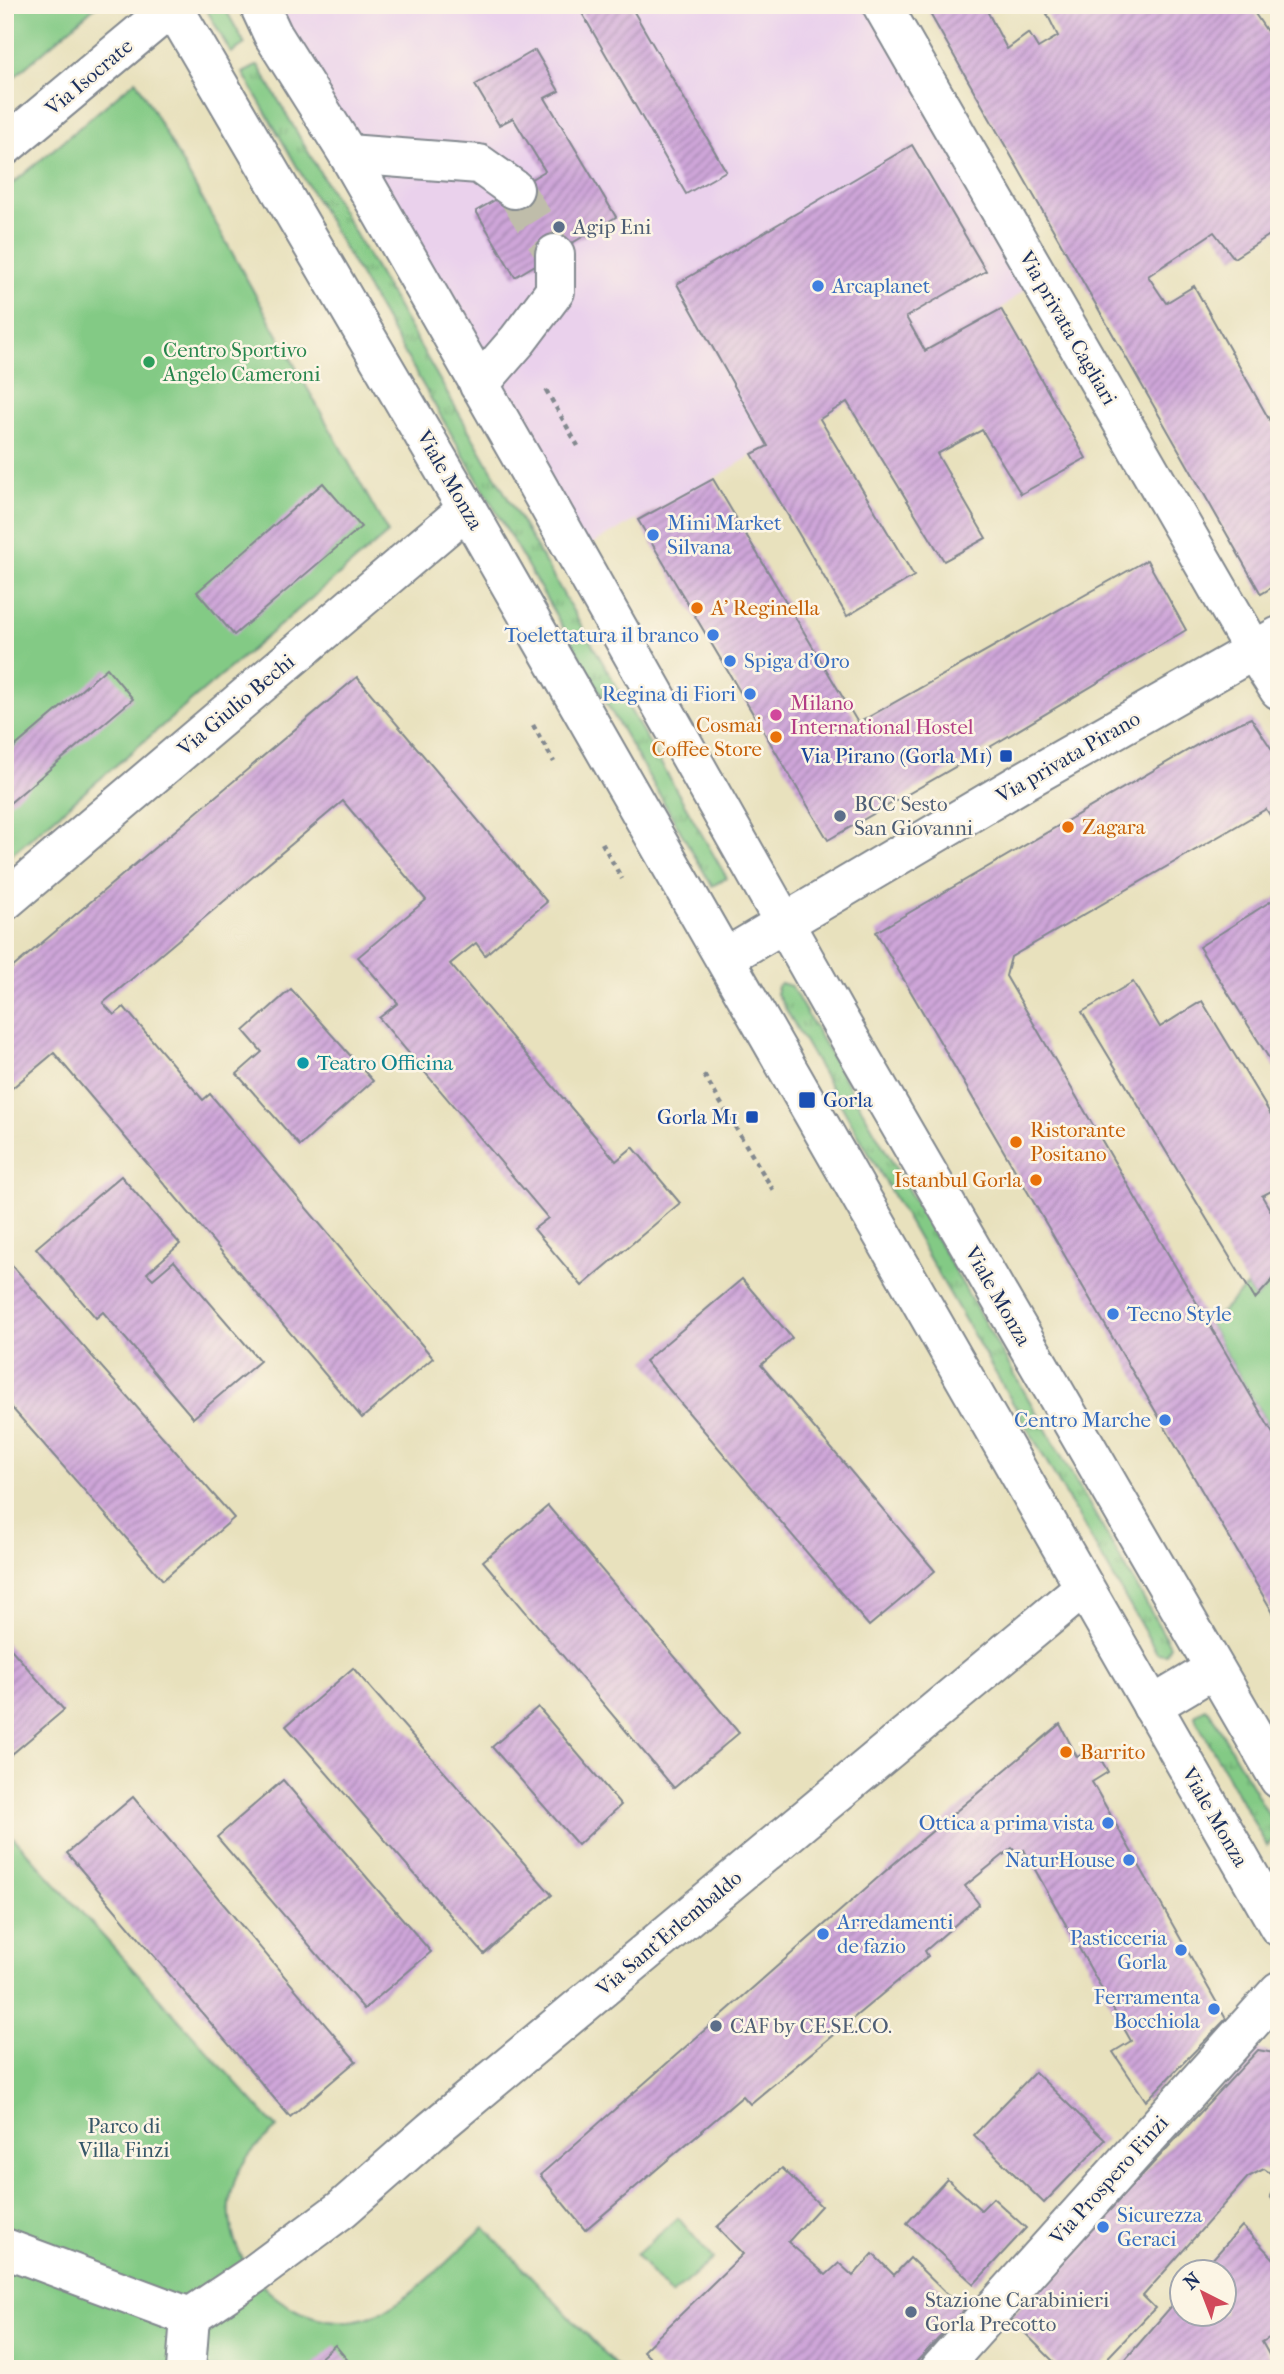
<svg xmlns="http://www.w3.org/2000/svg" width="1284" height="2374" viewBox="0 0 1284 2374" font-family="'IM FELL French Canon',serif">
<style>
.built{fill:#ead1ec}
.grass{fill:url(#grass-tufts);stroke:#4f7c72;stroke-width:2}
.green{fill:#83ca85;stroke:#4f7c72;stroke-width:2}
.building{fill:url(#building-hatch)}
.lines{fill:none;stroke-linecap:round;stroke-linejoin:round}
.minor-tunnel{stroke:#bfbdaa;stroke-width:38;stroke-dasharray:38 19;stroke-linecap:butt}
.minor-casing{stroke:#82888e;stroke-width:42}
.major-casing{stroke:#82888e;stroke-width:42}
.path{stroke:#82888e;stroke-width:4.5;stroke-dasharray:5 5;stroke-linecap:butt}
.minor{stroke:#fff;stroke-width:38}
.major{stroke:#fff;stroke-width:38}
.service-dot{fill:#5c6f8a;stroke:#fcf5e5;stroke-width:2.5}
.shop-dot{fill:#3f7fe0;stroke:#fcf5e5;stroke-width:2.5}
.leisure-dot{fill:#2e9e5b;stroke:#fcf5e5;stroke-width:2.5}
.food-dot{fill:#e8710a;stroke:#fcf5e5;stroke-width:2.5}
.hotel-dot{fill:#d1479c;stroke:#fcf5e5;stroke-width:2.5}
.transit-dot{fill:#1a4fb4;stroke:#fcf5e5;stroke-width:2.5}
.culture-dot{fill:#0f9aa8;stroke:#fcf5e5;stroke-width:2.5}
.labels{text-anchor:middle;stroke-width:5;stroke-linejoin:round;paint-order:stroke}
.street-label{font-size:21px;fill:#1b2f5e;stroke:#fcf5e5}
.service-label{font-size:21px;fill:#4e5e75;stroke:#fcf5e5;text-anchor:start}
.shop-label{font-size:21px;fill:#366cbe;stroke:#fcf5e5;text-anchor:end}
.leisure-label{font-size:21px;fill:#27864d;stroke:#fcf5e5;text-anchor:start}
.food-label{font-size:21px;fill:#c56008;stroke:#fcf5e5;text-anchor:start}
.hotel-label{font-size:21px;fill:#b23c85;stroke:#fcf5e5;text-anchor:start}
.transit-label{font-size:21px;fill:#164399;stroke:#fcf5e5;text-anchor:end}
.culture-label{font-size:21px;fill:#0d838f;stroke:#fcf5e5;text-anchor:start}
.park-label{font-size:21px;fill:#355668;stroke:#fcf5e5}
</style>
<defs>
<pattern id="grass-tufts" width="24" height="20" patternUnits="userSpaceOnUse" patternTransform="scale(1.75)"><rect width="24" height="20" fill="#83ca85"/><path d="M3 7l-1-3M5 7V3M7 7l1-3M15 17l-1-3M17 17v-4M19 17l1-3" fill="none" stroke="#6aa470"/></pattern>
<pattern id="building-hatch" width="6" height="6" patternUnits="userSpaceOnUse" patternTransform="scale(1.75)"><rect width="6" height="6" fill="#cfa6d9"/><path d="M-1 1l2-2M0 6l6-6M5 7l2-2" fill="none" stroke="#a788b3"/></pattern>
</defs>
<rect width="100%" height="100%" fill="#fcf5e5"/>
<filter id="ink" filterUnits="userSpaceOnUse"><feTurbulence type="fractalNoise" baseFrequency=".0143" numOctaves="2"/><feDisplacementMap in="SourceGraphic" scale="14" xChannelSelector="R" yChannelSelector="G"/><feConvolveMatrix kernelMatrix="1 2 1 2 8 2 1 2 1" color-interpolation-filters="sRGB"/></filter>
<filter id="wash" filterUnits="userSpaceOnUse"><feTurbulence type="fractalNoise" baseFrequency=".00686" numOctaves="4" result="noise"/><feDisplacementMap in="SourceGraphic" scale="28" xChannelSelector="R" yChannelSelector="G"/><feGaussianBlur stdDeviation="1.57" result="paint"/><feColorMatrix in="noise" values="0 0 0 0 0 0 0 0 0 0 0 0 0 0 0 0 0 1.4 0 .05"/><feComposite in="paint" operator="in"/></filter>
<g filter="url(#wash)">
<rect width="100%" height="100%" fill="#e8e1bd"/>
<polygon class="built" points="263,5 882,5 1039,277 1001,309 925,351 713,479 575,553"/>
<g class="grass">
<polygon points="204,5 223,5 245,44 231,53"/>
<polygon points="258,65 727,878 712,886 243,73"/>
<polygon points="781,983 791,986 1170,1645 1166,1654 1157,1653 777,994 777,987"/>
<polygon points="1205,1708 1210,1712 1279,1833 1267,1846 1196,1720 1195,1715"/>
</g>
<g class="green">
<polygon points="5,5 97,5 5,85"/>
<polygon points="136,80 388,533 5,860 5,190"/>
<polygon points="1279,1273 1279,1444 1209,1324 1247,1286 1255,1299"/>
<path d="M5,1828L277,2128C262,2141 248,2153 239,2171C200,2250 292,2344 372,2316C411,2302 453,2255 484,2227L619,2369H5Z"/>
<polygon points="678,2218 713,2259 671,2295 636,2255"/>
</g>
<g id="blocks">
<g class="building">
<polygon points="595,5 630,5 726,171 686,194 582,13"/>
<polygon points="925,5 984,5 1007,49 1029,33 1038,48 1058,36 1044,8 1049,5 1249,5 1279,49 1279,229 1234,258 1214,232 1148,276 1166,303 1194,286 1279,437 1279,583 1261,594"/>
<polygon points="535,50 559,91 545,98 616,217 515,277 476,211 545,171 513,118 499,125 475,85"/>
<polygon points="912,145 986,271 906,317 925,351 1001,309 1086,458 1021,494 982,430 937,454 986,538 944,561 847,402 820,419 914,576 847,616 752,454 768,446 677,284"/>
<polygon points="713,479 858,723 1147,560 1186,630 995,744 828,840 638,520"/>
<polygon points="323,483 361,527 234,635 197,592"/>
<polygon points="107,668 133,699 5,807 5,755"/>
<polygon points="357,677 547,902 485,955 476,943 450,964 616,1161 633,1147 680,1203 582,1286 534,1229 548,1218 379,1018 398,1003 358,957 426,900 343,801 103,1003 114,1015 124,1007 203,1100 210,1094 433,1358 362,1418 54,1053 5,1094 5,974"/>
<polygon points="1251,718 1279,760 1279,829 1266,809 1011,957 1006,976 1279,1444 1279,1623 876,932 1221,731"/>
<polygon points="1279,896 1279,1074 1199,947"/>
<polygon points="1133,982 1160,1027 1202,1001 1279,1128 1279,1187 1262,1196 1279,1225 1279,1273 1255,1299 1082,1012"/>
<polygon points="291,989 373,1081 300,1146 237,1074 262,1052 244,1031"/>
<polygon points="121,1176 180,1244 147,1273 153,1279 174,1261 260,1361 193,1418 103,1312 96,1318 36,1248"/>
<polygon points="5,1257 234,1518 163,1580 5,1400"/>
<polygon points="742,1279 792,1338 761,1365 935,1571 869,1626 645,1361"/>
<polygon points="548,1506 739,1733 674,1788 483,1561"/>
<polygon points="5,1642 64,1710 5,1760"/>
<polygon points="353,1668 552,1895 484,1954 286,1726"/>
<polygon points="538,1707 621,1805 578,1845 492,1747"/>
<polygon points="1060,1724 1077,1757 1094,1747 1108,1772 1092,1782 1226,2019 1146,2101 1113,2052 1131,2041 1024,1850 1019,1855 1012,1848 965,1886 979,1904 925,1951 928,1956 750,2104 743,2096 585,2230 540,2175 898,1860"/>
<polygon points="283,1780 431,1952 364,2009 217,1837"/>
<polygon points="133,1797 356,2061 290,2117 67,1853"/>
<polygon points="1258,2050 1279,2054 1279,2210 1270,2196 1279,2179 1264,2169 1248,2177 1143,2296 1155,2308 1097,2369 1061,2369 1010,2318"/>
<polygon points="1035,2072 1105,2140 1044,2203 974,2135"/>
<polygon points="782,2168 821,2206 788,2242 826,2275 839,2263 853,2276 873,2254 894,2275 910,2258 964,2311 910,2369 661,2369 643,2351 743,2254 717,2227"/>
<polygon points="947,2179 981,2210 993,2198 1026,2228 974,2284 907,2223"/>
<polygon points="1242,2226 1275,2260 1279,2255 1279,2332 1262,2342 1277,2369 1117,2369 1182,2294 1182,2314 1224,2314 1224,2272 1201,2272"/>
<polygon points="335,2345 355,2369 308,2369"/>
</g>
</g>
</g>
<g filter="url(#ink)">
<use href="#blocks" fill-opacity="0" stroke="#82888e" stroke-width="2"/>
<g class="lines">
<polyline class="minor-tunnel" points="514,189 555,254"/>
<g class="minor-casing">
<g id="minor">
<polyline points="882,5 1254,651 1279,690"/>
<polyline points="5,146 173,6"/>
<polyline points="348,154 479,164 514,189"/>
<polyline points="479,385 518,340 555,291 555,254"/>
<polyline points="5,901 467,509"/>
<polyline points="725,958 1024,781 1279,636"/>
<polyline points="1152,1706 1214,1669"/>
<polyline points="5,2248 190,2317 186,2369"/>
<polyline points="190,2317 253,2275 342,2209 431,2131 1083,1588"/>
<polyline points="940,2369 1279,1991"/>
</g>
</g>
<g class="major-casing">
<g id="major">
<polyline points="172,5 467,509 1279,1927"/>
<polyline points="259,5 273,35 348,154 528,469 835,1013 1279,1779"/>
</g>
</g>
<g class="path">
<polyline points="546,390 578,446"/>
<polyline points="533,725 554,762"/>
<polyline points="602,843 622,879"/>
<polyline points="704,1075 773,1190"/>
</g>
<use href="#minor" class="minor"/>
<use href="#major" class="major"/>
</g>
</g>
<g class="service-dot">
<circle cx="559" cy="227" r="7"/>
<circle cx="840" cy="816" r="7"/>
<circle cx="716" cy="2026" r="7"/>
<circle cx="911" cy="2312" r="7"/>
</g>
<g class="shop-dot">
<circle cx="818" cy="286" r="7"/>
<circle cx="653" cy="535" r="7"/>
<circle cx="713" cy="635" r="7"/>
<circle cx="730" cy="661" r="7"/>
<circle cx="750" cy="694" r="7"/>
<circle cx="1113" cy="1314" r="7"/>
<circle cx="1165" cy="1420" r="7"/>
<circle cx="1108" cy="1823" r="7"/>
<circle cx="1129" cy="1860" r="7"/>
<circle cx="823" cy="1934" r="7"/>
<circle cx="1181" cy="1950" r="7"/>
<circle cx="1214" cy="2009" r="7"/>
<circle cx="1103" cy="2227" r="7"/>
</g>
<circle class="leisure-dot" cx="149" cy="362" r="7"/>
<g class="food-dot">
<circle cx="697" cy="608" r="7"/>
<circle cx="776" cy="737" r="7"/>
<circle cx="1068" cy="827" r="7"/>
<circle cx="1016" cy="1142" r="7"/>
<circle cx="1036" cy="1180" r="7"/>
<circle cx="1066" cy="1752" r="7"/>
</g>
<circle class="hotel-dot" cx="776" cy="715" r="7"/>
<g class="transit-dot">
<rect x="999" y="749" width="14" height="14" rx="3.5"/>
<rect x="798" y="1091" width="18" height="18" rx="3.5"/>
<rect x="745" y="1110" width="14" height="14" rx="3.5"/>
</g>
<circle class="culture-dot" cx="303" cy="1063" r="7"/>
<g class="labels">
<g class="street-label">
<text transform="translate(89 77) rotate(-40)" y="7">Via Isocrate</text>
<text transform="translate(1068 328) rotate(60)" y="7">Via privata Cagliari</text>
<text transform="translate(450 480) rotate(60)" y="7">Viale Monza</text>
<text transform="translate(236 705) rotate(-40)" y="7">Via Giulio Bechi</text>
<text transform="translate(1068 757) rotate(-30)" y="7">Via privata Pirano</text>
<text transform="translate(998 1296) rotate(60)" y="7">Viale Monza</text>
<text transform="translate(1215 1817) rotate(60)" y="7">Viale Monza</text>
<text transform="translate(669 1933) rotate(-40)" y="7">Via Sant'Erlembaldo</text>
<text transform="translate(1109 2180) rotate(-48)" y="7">Via Prospero Finzi</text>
</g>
<g class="service-label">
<text x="573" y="234">Agip Eni</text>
<text x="854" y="811">BCC Sesto<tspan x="854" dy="24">San Giovanni</tspan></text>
<text x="730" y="2033">CAF by CE.SE.CO.</text>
<text x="925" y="2307">Stazione Carabinieri<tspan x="925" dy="24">Gorla Precotto</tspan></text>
</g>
<g class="shop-label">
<text x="832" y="293" text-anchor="start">Arcaplanet</text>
<text x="667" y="530" text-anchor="start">Mini Market<tspan x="667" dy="24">Silvana</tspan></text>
<text x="699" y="642">Toelettatura il branco</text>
<text x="744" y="668" text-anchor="start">Spiga d'Oro</text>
<text x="736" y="701">Regina di Fiori</text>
<text x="1127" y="1321" text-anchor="start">Tecno Style</text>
<text x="1151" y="1427">Centro Marche</text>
<text x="1094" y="1830">Ottica a prima vista</text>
<text x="1115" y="1867">NaturHouse</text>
<text x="837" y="1929" text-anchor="start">Arredamenti<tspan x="837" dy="24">de fazio</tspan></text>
<text x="1167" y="1945">Pasticceria<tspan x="1167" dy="24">Gorla</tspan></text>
<text x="1200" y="2004">Ferramenta<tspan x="1200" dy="24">Bocchiola</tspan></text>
<text x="1117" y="2222" text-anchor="start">Sicurezza<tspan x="1117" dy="24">Geraci</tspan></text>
</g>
<g class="leisure-label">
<text x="163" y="357">Centro Sportivo<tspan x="163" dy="24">Angelo Cameroni</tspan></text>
</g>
<g class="food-label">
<text x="711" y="615">A' Reginella</text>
<text x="762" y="732" text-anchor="end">Cosmai<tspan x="762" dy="24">Coffee Store</tspan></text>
<text x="1082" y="834">Zagara</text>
<text x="1030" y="1137">Ristorante<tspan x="1030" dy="24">Positano</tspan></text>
<text x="1022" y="1187" text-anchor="end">Istanbul Gorla</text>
<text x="1080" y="1759">Barrito</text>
</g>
<g class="hotel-label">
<text x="790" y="710">Milano<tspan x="790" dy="24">International Hostel</tspan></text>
</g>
<g class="transit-label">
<text x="992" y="763">Via Pirano (Gorla M1)</text>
<text x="823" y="1107" text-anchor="start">Gorla</text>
<text x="738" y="1124">Gorla M1</text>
</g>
<g class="culture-label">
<text x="317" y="1070">Teatro Officina</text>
</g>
<g class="park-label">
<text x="124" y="2133">Parco di<tspan x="124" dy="24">Villa Finzi</tspan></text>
</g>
</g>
<rect width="1284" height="2374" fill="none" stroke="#fcf5e5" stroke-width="28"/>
<g transform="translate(1203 2293) rotate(318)"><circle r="33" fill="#fcf5e5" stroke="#a2a6af" stroke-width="2"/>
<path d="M0-5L12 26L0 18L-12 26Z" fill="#d1495b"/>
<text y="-10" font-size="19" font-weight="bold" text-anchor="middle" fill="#1b2f5e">N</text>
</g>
</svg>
